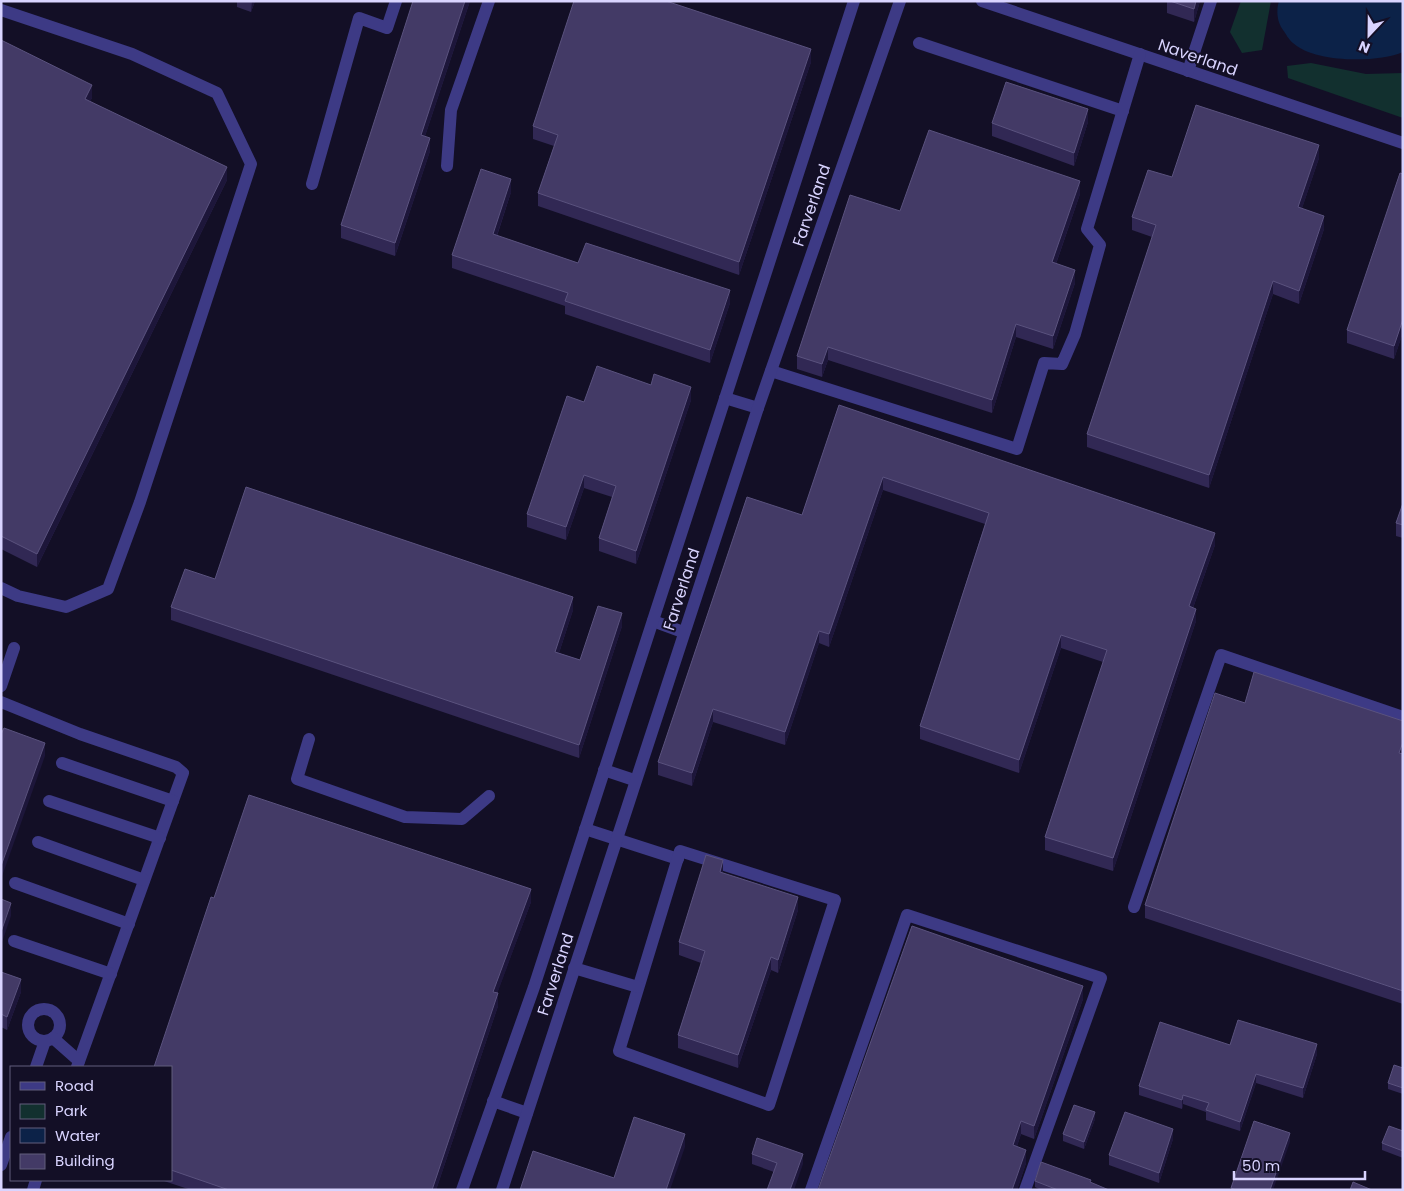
<svg xmlns="http://www.w3.org/2000/svg" width="1404" height="1191" viewBox="0 0 1404 1191" font-family="Poppins,sans-serif">
<style>
.green{fill:#12302f}
.water{fill:#0c2248}
.lines{fill:none;stroke-linecap:round;stroke-linejoin:round}
.minor{stroke:#3d3a85;stroke-width:12}
.wall{fill:#312854}
.shaded-wall{fill:#1d163a}
.building{fill:#433a66;stroke:#5a527e}
.labels{text-anchor:middle;stroke-width:4;stroke-linejoin:round;paint-order:stroke}
.street-label{font-size:16px;fill:#d9d4ff;stroke:#130f26}
</style>
<rect width="100%" height="100%" fill="#130f26"/>
<g class="green">
<polygon points="1241,1 1271,1 1262,50 1242,53 1230,32"/>
<polygon points="1311,63 1366,74 1403,73 1403,118 1288,78 1287,66"/>
</g>
<path class="water" d="M1279,1H1403V52C1377,63 1315,63 1293,43C1289,40 1286,34 1283,30C1277,22 1276,10 1279,1Z"/>
<g class="lines">
<g class="minor">
<polyline points="982,1 1403,143"/>
<polyline points="1,10 132,54 217,93 251,164 140,502 108,589 66,607 18,596 1,588"/>
<polyline points="919,43 1123,111"/>
<polyline points="1188,71 1211,1"/>
<polyline points="447,166 451,110 489,1"/>
<polyline points="312,184 359,18 387,28 396,1"/>
<polyline points="771,371 1017,449 1044,363 1062,364 1075,334 1100,245 1087,229 1140,54"/>
<polyline points="725,398 758,408"/>
<polyline points="653,621 683,632"/>
<polyline points="1,686 14,648"/>
<polyline points="1,702 80,734 176,767 183,773 77,1067"/>
<polyline points="309,739 297,779 405,817 462,819 489,796"/>
<polyline points="62,763 173,801"/>
<polyline points="604,770 634,780"/>
<polyline points="49,801 160,838"/>
<polyline points="585,829 678,859"/>
<polyline points="38,842 144,880"/>
<polygon points="680,851 835,900 769,1105 619,1051"/>
<polyline points="15,883 129,924"/>
<polyline points="1134,907 1221,655 1403,717"/>
<polyline points="14,941 111,974"/>
<polyline points="574,968 638,987"/>
<circle cx="44" cy="1025" r="16"/>
<polyline points="53,1038 79,1061"/>
<polyline points="36,1067 45,1041"/>
<polyline points="493,1101 527,1113"/>
<polyline points="1,1165 11,1137"/>
<polyline points="33,1190 36,1180"/>
<polyline points="462,1190 534,987 854,1"/>
<polyline points="502,1190 758,408 900,1"/>
<polyline points="811,1190 907,915 1101,978 1025,1190"/>
</g>
</g>
<g class="wall">
<polygon points="237,1 255,1 251,12 237,7"/>
<polygon points="470,1 425,136 430,151 395,256 341,238 341,225"/>
<polygon points="1167,1 1200,1 1194,22 1167,13"/>
<polygon points="1,40 92,98 90,101 227,180 37,567 1,549"/>
<polygon points="811,62 739,275 538,206 538,193 554,146 533,139 533,126"/>
<polygon points="1088,122 1074,166 992,136 992,123"/>
<polygon points="1319,158 1302,208 1324,229 1299,304 1273,294 1209,488 1087,447 1087,434 1152,237 1132,230 1132,217 1172,177"/>
<polygon points="1403,174 1403,332 1394,359 1347,343 1347,330"/>
<polygon points="511,192 497,236 578,263 730,303 710,363 565,314 565,306 452,268 452,255"/>
<polygon points="1080,194 1056,264 1075,283 1053,349 1016,337 992,413 828,360 822,377 797,369 797,356 900,211"/>
<polygon points="691,400 636,564 599,551 599,538 612,497 584,488 566,540 527,527 527,514 584,402"/>
<polygon points="839,405 1215,545 1193,608 1196,621 1113,871 1045,850 1045,837 1103,662 1061,648 1019,773 920,739 920,726 985,524 883,490 829,647 819,643 785,745 713,722 692,786 658,775 658,762 802,515"/>
<polygon points="1403,503 1403,538 1396,536 1396,523"/>
<polygon points="215,579 573,610 559,653 580,660 622,626 579,758 171,620 171,607"/>
<polygon points="1245,703 1403,721 1403,1004 1145,918 1145,905"/>
<polygon points="723,873 798,910 778,973 771,970 738,1068 678,1048 678,1035 701,963 679,955 679,942"/>
<polygon points="214,898 531,902 497,993 498,1006 436,1190 191,1190 161,1180 171,1180 171,1067"/>
<polygon points="912,926 1083,999 1034,1139 1021,1134 1017,1146 1026,1163 1017,1190"/>
<polygon points="1,972 21,992 7,1030 1,1027"/>
<polygon points="1230,1045 1317,1054 1303,1098 1256,1083 1240,1131 1206,1120 1206,1112 1183,1104 1182,1109 1139,1095 1139,1086"/>
<polygon points="1403,1068 1403,1094 1388,1089 1388,1083"/>
<polygon points="1095,1119 1084,1149 1063,1141 1063,1134"/>
<polygon points="1403,1131 1403,1158 1382,1150 1382,1143"/>
<polygon points="1173,1139 1159,1183 1109,1165 1109,1155"/>
<polygon points="752,1154 803,1164 774,1172 752,1164"/>
<polygon points="1035,1181 1109,1190 1041,1190 1035,1187"/>
</g>
<g class="shaded-wall">
<polygon points="252,1 255,1 251,12"/>
<polygon points="465,1 470,1 421,148 421,135"/>
<polygon points="1196,1 1200,1 1194,22 1194,9"/>
<polygon points="811,49 811,62 739,275 739,262"/>
<polygon points="92,85 92,98 85,112 85,99"/>
<polygon points="1088,109 1088,122 1074,166 1074,153"/>
<polygon points="430,138 430,151 395,256 395,243"/>
<polygon points="1319,145 1319,158 1298,220 1298,207"/>
<polygon points="227,167 227,180 37,567 37,554"/>
<polygon points="511,179 511,192 493,247 493,234"/>
<polygon points="1080,181 1080,194 1052,275 1052,262"/>
<polygon points="1324,216 1324,229 1299,304 1299,291"/>
<polygon points="1075,270 1075,283 1053,349 1053,336"/>
<polygon points="1273,281 1273,294 1209,488 1209,475"/>
<polygon points="730,290 730,303 710,363 710,350"/>
<polygon points="1403,319 1403,332 1394,359 1394,346"/>
<polygon points="1016,324 1016,337 992,413 992,400"/>
<polygon points="828,347 828,360 822,377 822,364"/>
<polygon points="691,387 691,400 636,564 636,551"/>
<polygon points="584,475 584,488 566,540 566,527"/>
<polygon points="883,477 883,490 829,647 829,634"/>
<polygon points="1215,533 1215,545 1189,619 1189,606"/>
<polygon points="573,597 573,610 555,665 555,652"/>
<polygon points="1196,609 1196,621 1113,871 1113,858"/>
<polygon points="622,613 622,626 579,758 579,745"/>
<polygon points="819,631 819,643 785,745 785,732"/>
<polygon points="1061,635 1061,648 1019,773 1019,760"/>
<polygon points="713,709 713,722 692,786 692,773"/>
<polygon points="1403,742 1403,755 1399,753"/>
<polygon points="45,743 45,756 1,879 1,866"/>
<polygon points="723,860 723,873 720,872"/>
<polygon points="531,889 531,902 493,1005 493,992"/>
<polygon points="798,897 798,910 778,973 778,960"/>
<polygon points="11,903 11,916 1,945 1,932"/>
<polygon points="771,957 771,970 738,1068 738,1055"/>
<polygon points="21,979 21,992 7,1030 7,1017"/>
<polygon points="1083,986 1083,999 1034,1139 1034,1126"/>
<polygon points="498,993 498,1006 436,1190 432,1190"/>
<polygon points="1317,1044 1317,1054 1303,1098 1303,1088"/>
<polygon points="1256,1074 1256,1083 1240,1131 1240,1122"/>
<polygon points="1183,1095 1183,1104 1182,1109 1182,1100"/>
<polygon points="1095,1112 1095,1119 1084,1149 1084,1142"/>
<polygon points="1021,1121 1021,1134 1013,1158 1013,1145"/>
<polygon points="1173,1129 1173,1139 1159,1183 1159,1173"/>
<polygon points="1290,1133 1290,1142 1273,1190 1270,1190"/>
<polygon points="685,1134 685,1147 670,1190 666,1190"/>
<polygon points="1026,1150 1026,1163 1017,1190 1012,1190"/>
<polygon points="803,1154 803,1164 794,1190 790,1190"/>
</g>
<g class="building">
<polygon points="413,1 465,1 421,135 430,138 395,243 341,225"/>
<polygon points="574,1 666,1 811,49 739,262 538,193 558,135 533,126"/>
<polygon points="1170,1 1196,1 1194,9"/>
<polygon points="1,40 92,85 85,99 227,167 37,554 1,536"/>
<polygon points="1006,82 1088,109 1074,153 992,123"/>
<polygon points="1196,105 1319,145 1298,207 1324,216 1299,291 1273,281 1209,475 1087,434 1156,225 1132,217 1148,170 1172,177"/>
<polygon points="929,130 1080,181 1052,262 1075,270 1053,336 1016,324 992,400 828,347 822,364 797,356 850,195 900,211"/>
<polygon points="481,169 511,179 493,234 578,263 586,243 730,290 710,350 565,301 568,293 452,255"/>
<polygon points="1400,173 1403,174 1403,319 1394,346 1347,330"/>
<polygon points="597,366 651,385 654,374 691,387 636,551 599,538 616,486 584,475 566,527 527,514 567,396 584,402"/>
<polygon points="839,405 1215,533 1189,606 1196,609 1113,858 1045,837 1107,650 1061,635 1019,760 920,726 989,513 883,477 829,634 819,631 785,732 713,709 692,773 658,762 747,497 802,515"/>
<polygon points="246,487 573,597 555,652 580,660 598,606 622,613 579,745 171,607 185,569 215,579"/>
<polygon points="1403,503 1403,525 1396,523"/>
<polygon points="1254,672 1403,721 1403,742 1399,753 1403,754 1403,991 1145,905 1215,693 1245,703"/>
<polygon points="4,728 45,743 1,866 1,734"/>
<polygon points="249,795 531,889 493,992 498,993 432,1190 229,1190 171,1170 171,1067 154,1067 211,897 214,898"/>
<polygon points="706,855 723,860 720,872 798,897 778,960 771,957 738,1055 678,1035 705,951 679,942"/>
<polygon points="1,899 11,903 1,932"/>
<polygon points="912,926 1083,986 1034,1126 1021,1121 1013,1145 1026,1150 1012,1190 818,1190"/>
<polygon points="1,972 21,979 7,1017 1,1014"/>
<polygon points="1238,1020 1317,1044 1303,1088 1256,1074 1240,1122 1206,1110 1209,1103 1183,1095 1182,1100 1139,1086 1160,1022 1230,1045"/>
<polygon points="1394,1065 1403,1068 1403,1088 1388,1083"/>
<polygon points="1074,1105 1095,1112 1084,1142 1063,1134"/>
<polygon points="1125,1112 1173,1129 1159,1173 1109,1155"/>
<polygon points="634,1117 685,1134 666,1190 520,1190 533,1151 614,1178"/>
<polygon points="1254,1121 1290,1133 1270,1190 1236,1190 1231,1188"/>
<polygon points="1389,1126 1403,1131 1403,1151 1382,1143"/>
<polygon points="757,1138 803,1154 790,1190 767,1190 777,1163 752,1154"/>
<polygon points="1041,1162 1091,1180 1090,1182 1109,1190 1058,1190 1035,1181"/>
<polygon points="1353,1182 1372,1190 1350,1190"/>
</g>
<g class="labels">
<g class="street-label">
<text transform="translate(1198 57) rotate(19)" y="6">Naverland</text>
<text transform="translate(811 205) rotate(-71)" y="6">Farverland</text>
<text transform="translate(681 589) rotate(-72)" y="6">Farverland</text>
<text transform="translate(555 974) rotate(-72)" y="6">Farverland</text>
</g>
</g>
<rect width="1404" height="1191" fill="none" stroke="#d9d4ff" stroke-width="5"/>
<rect x="10" y="1066" width="162" height="115" fill="#130f26" stroke="#625e7d"/>
<rect x="20" y="1082" width="25" height="8" fill="#3d3a85" stroke="#625e7d"/>
<text x="55" y="1091" font-size="15" fill="#d9d4ff">Road</text>
<rect x="20" y="1104" width="25" height="15" fill="#12302f" stroke="#625e7d"/>
<text x="55" y="1116" font-size="15" fill="#d9d4ff">Park</text>
<rect x="20" y="1128" width="25" height="15" fill="#0c2248" stroke="#625e7d"/>
<text x="55" y="1141" font-size="15" fill="#d9d4ff">Water</text>
<rect x="20" y="1154" width="25" height="15" fill="#433a66" stroke="#625e7d"/>
<text x="55" y="1166" font-size="15" fill="#d9d4ff">Building</text>
<g transform="translate(1369 35) rotate(202)" stroke="#130f26" stroke-width="4" paint-order="stroke">
<path d="M0-4L9 19L0 12L-9 19Z" fill="#d9d4ff"/>
<text y="-8" font-size="14" font-weight="bold" text-anchor="middle" fill="#d9d4ff">N</text>
</g>
<path d="M1234 1171v8h131v-8" fill="none" stroke="#d9d4ff" stroke-width="2.5"/>
<text x="1242" y="1171" font-size="15" fill="#d9d4ff" stroke="#130f26" stroke-width="4" paint-order="stroke">50 m</text>
</svg>
